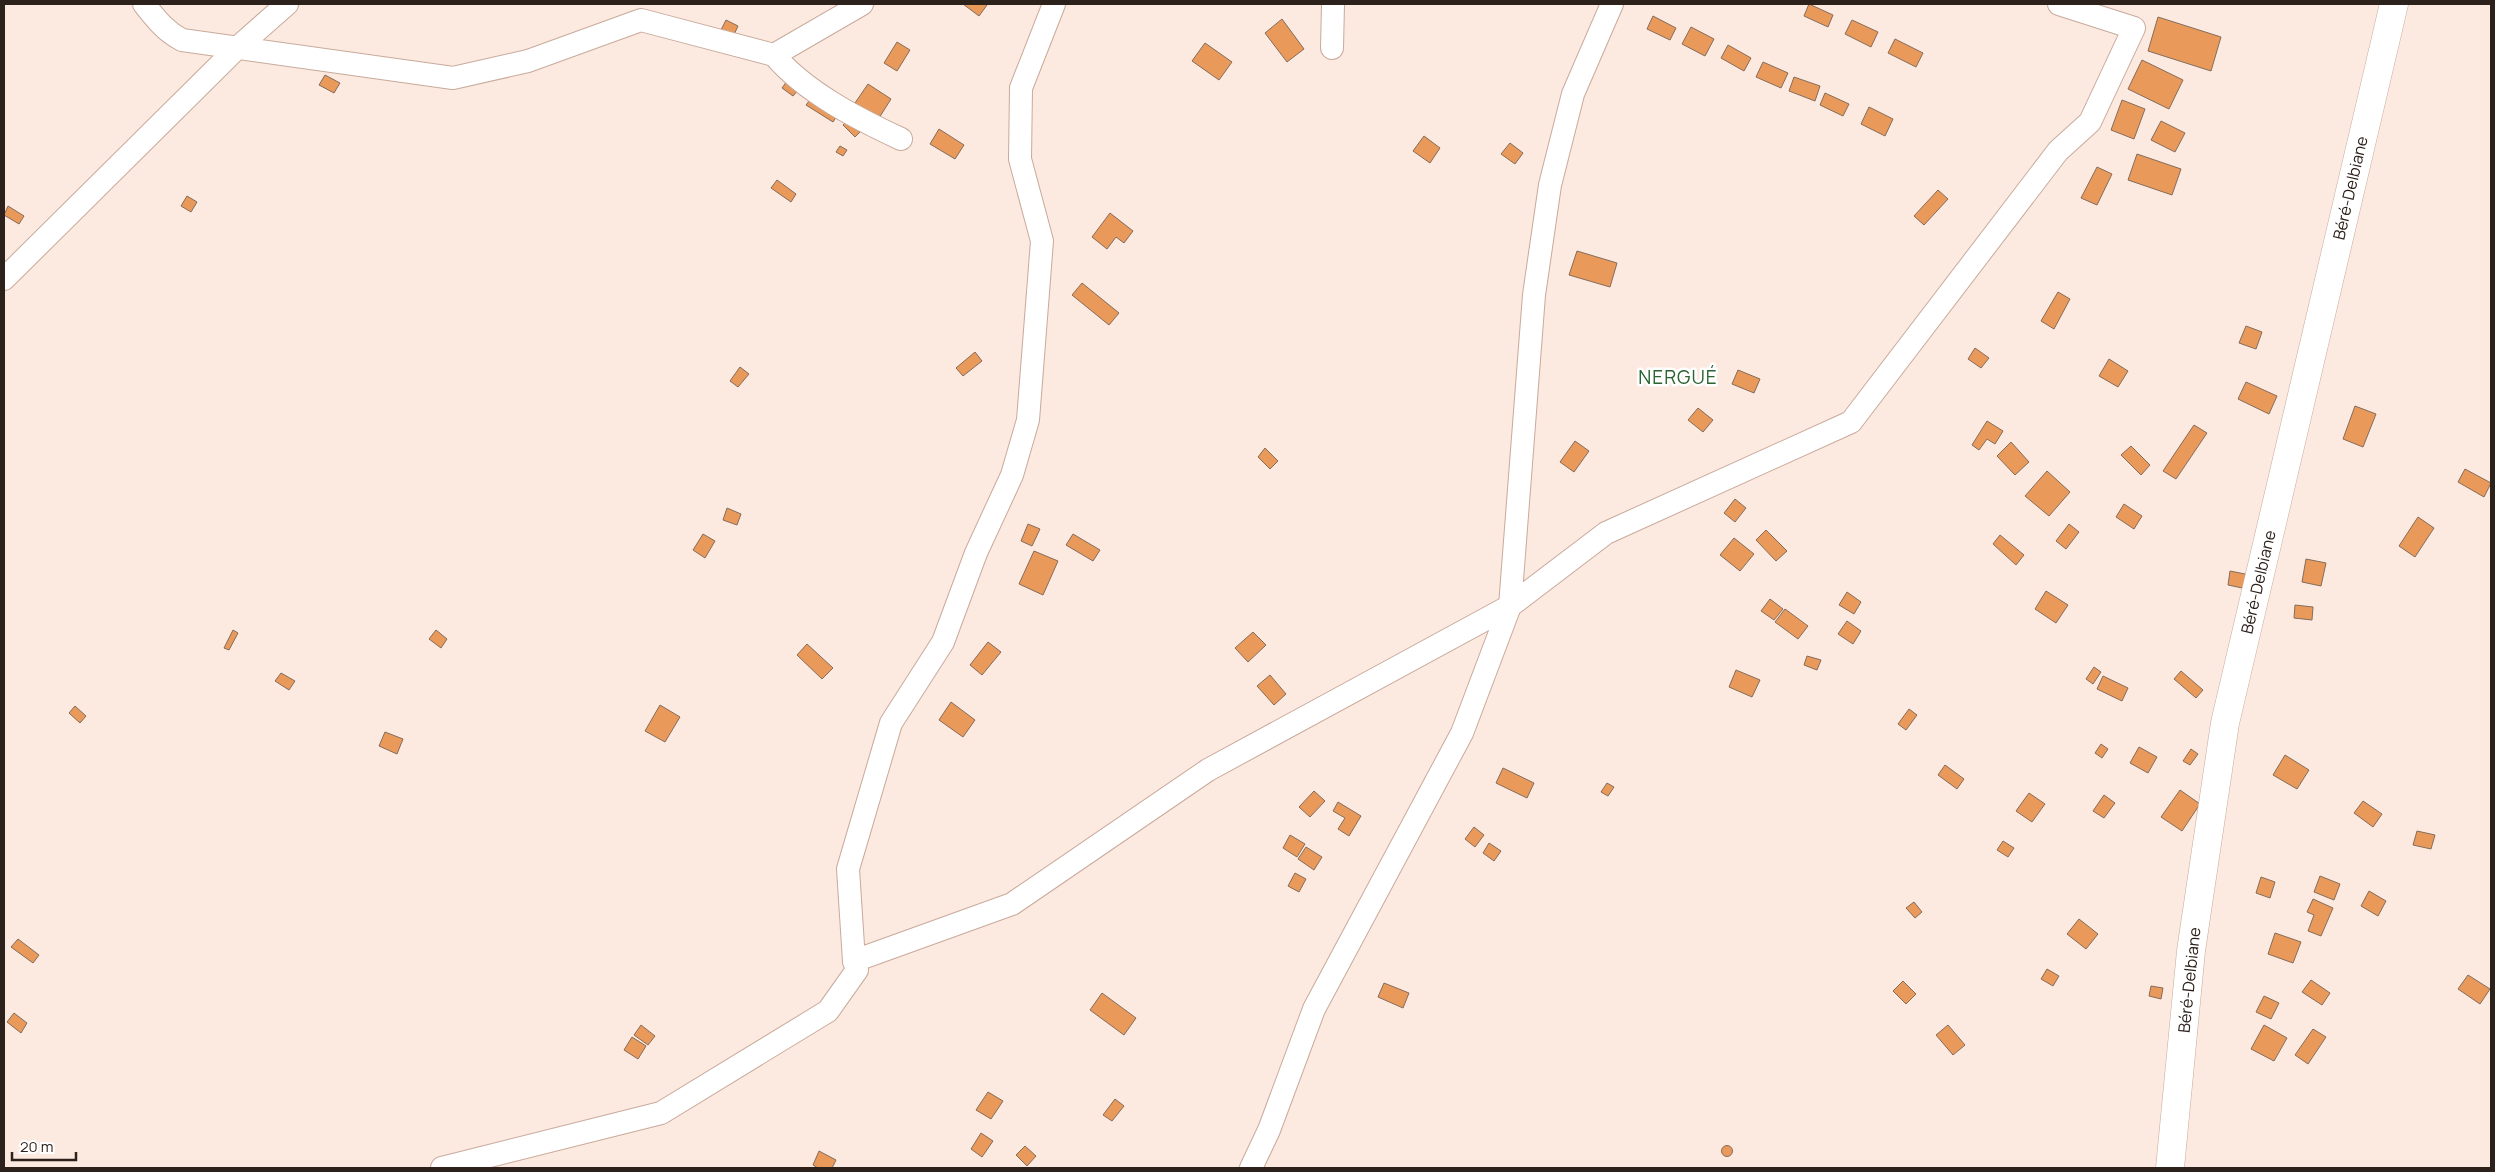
<svg xmlns="http://www.w3.org/2000/svg" width="2495" height="1172" viewBox="0 0 2495 1172" font-family="Manrope,sans-serif">
<style>
.building{fill:#e99a5a;stroke:#856c5b}
.lines{fill:none;stroke-linecap:round;stroke-linejoin:round}
.street-casing{stroke:#c8aa9b;stroke-width:24}
.secondary-casing{stroke:#c8aa9b;stroke-width:29}
.street{stroke:#fff;stroke-width:22}
.secondary{stroke:#fff;stroke-width:28}
.labels{text-anchor:middle;stroke-width:5;stroke-linejoin:round;paint-order:stroke}
.street-label{font-size:16px;fill:#2d211c;stroke:#fff}
.quarter-label{font-size:19px;letter-spacing:1px;fill:#2b6330;stroke:#fff}
</style>
<rect width="100%" height="100%" fill="#fce9e0"/>
<g class="building">
<polygon points="963,4 986,4 987,5 979,16"/>
<polygon points="1809,4 1833,15 1828,27 1804,16"/>
<polygon points="1653,16 1676,28 1670,40 1647,29"/>
<polygon points="2158,17 2221,37 2211,71 2148,51"/>
<polygon points="1282,19 1304,49 1287,62 1265,33"/>
<polygon points="726,20 738,26 732,39 719,34"/>
<polygon points="1852,20 1878,32 1871,47 1845,34"/>
<polygon points="1691,27 1714,39 1705,56 1682,44"/>
<polygon points="1895,39 1923,53 1916,67 1888,53"/>
<polygon points="897,42 910,50 897,71 884,63"/>
<polygon points="1205,43 1232,62 1219,80 1192,61"/>
<polygon points="1728,45 1751,58 1744,71 1721,58"/>
<polygon points="2142,60 2183,80 2169,109 2128,89"/>
<polygon points="1763,62 1788,73 1781,88 1756,77"/>
<polygon points="325,75 340,83 334,93 319,85"/>
<polygon points="1794,77 1820,86 1815,101 1789,91"/>
<polygon points="787,81 799,89 793,96 782,88"/>
<polygon points="868,84 891,99 879,118 855,103"/>
<polygon points="1825,93 1849,104 1843,116 1820,105"/>
<polygon points="813,96 839,113 833,122 806,105"/>
<polygon points="2122,100 2145,109 2134,139 2111,130"/>
<polygon points="1869,107 1893,119 1885,136 1861,124"/>
<polygon points="848,120 860,132 855,137 843,125"/>
<polygon points="2161,121 2185,133 2175,152 2151,140"/>
<polygon points="939,129 964,145 955,159 930,144"/>
<polygon points="1424,136 1440,148 1430,163 1413,151"/>
<polygon points="1510,143 1523,153 1515,164 1501,154"/>
<polygon points="840,146 847,150 843,156 836,152"/>
<polygon points="2137,154 2181,169 2172,195 2128,180"/>
<polygon points="2097,167 2112,174 2097,205 2081,198"/>
<polygon points="777,180 796,194 791,202 771,188"/>
<polygon points="1938,190 1948,199 1924,225 1914,216"/>
<polygon points="187,196 197,202 191,212 181,206"/>
<polygon points="8,206 24,216 19,224 4,215"/>
<polygon points="1110,213 1133,231 1124,243 1116,237 1107,249 1092,237"/>
<polygon points="1577,251 1617,263 1610,287 1569,275"/>
<polygon points="1082,283 1119,313 1109,325 1072,295"/>
<polygon points="2058,292 2070,299 2054,329 2041,321"/>
<polygon points="2246,326 2262,332 2256,349 2239,343"/>
<polygon points="1975,348 1989,358 1981,368 1968,359"/>
<polygon points="975,352 982,361 963,376 956,368"/>
<polygon points="2109,359 2128,371 2118,387 2099,376"/>
<polygon points="740,367 749,374 738,387 730,381"/>
<polygon points="1738,370 1760,379 1754,393 1732,384"/>
<polygon points="2246,382 2277,396 2269,414 2238,399"/>
<polygon points="2355,406 2376,414 2363,447 2343,439"/>
<polygon points="1698,408 1713,420 1703,432 1688,420"/>
<polygon points="1987,421 2003,431 1995,444 1987,439 1979,450 1972,445"/>
<polygon points="2194,425 2207,433 2176,479 2163,471"/>
<polygon points="1575,441 1589,451 1574,472 1560,462"/>
<polygon points="2011,442 2029,462 2015,475 1997,456"/>
<polygon points="2131,446 2150,465 2141,475 2121,455"/>
<polygon points="1265,448 1278,461 1270,469 1258,457"/>
<polygon points="2465,469 2491,483 2484,497 2458,482"/>
<polygon points="2047,471 2070,492 2049,516 2025,496"/>
<polygon points="1735,499 1746,508 1735,522 1724,513"/>
<polygon points="2124,504 2142,516 2134,529 2116,517"/>
<polygon points="727,508 741,514 737,525 723,520"/>
<polygon points="2418,517 2434,528 2415,557 2399,546"/>
<polygon points="1028,524 1040,529 1032,546 1021,541"/>
<polygon points="2069,524 2079,532 2066,549 2056,541"/>
<polygon points="1766,530 1787,551 1776,561 1756,540"/>
<polygon points="703,534 715,541 705,558 693,550"/>
<polygon points="1073,534 1100,550 1093,561 1066,545"/>
<polygon points="2000,535 2024,555 2016,565 1993,544"/>
<polygon points="1734,538 1754,554 1740,571 1720,555"/>
<polygon points="1034,551 1058,561 1043,595 1019,584"/>
<polygon points="2306,559 2326,563 2321,586 2302,582"/>
<polygon points="2230,571 2250,575 2247,589 2228,585"/>
<polygon points="2046,591 2068,605 2056,623 2035,609"/>
<polygon points="1847,592 1861,602 1854,614 1839,605"/>
<polygon points="1770,599 1783,609 1774,620 1761,611"/>
<polygon points="2295,605 2313,607 2312,620 2294,618"/>
<polygon points="1785,609 1808,626 1798,639 1775,622"/>
<polygon points="1847,621 1861,631 1853,644 1838,634"/>
<polygon points="233,630 238,633 229,650 224,648"/>
<polygon points="436,630 447,639 441,648 429,639"/>
<polygon points="1253,632 1266,645 1248,662 1235,648"/>
<polygon points="988,642 1001,652 982,675 970,665"/>
<polygon points="807,644 833,668 822,679 797,655"/>
<polygon points="1807,656 1821,660 1817,670 1804,665"/>
<polygon points="2094,667 2101,672 2093,684 2086,679"/>
<polygon points="1736,670 1760,680 1752,697 1729,687"/>
<polygon points="2181,671 2203,690 2196,698 2174,679"/>
<polygon points="281,673 295,681 289,690 275,681"/>
<polygon points="1270,675 1286,694 1274,705 1257,686"/>
<polygon points="2103,676 2128,688 2122,701 2097,689"/>
<polygon points="951,702 975,720 963,737 939,720"/>
<polygon points="660,705 680,717 665,742 645,731"/>
<polygon points="75,706 86,716 80,723 69,713"/>
<polygon points="1909,709 1917,715 1906,730 1898,724"/>
<polygon points="385,732 403,739 397,754 379,746"/>
<polygon points="2101,744 2108,749 2102,758 2095,753"/>
<polygon points="2139,747 2157,757 2148,773 2130,763"/>
<polygon points="2191,749 2198,754 2190,765 2183,761"/>
<polygon points="2285,755 2309,770 2297,789 2273,775"/>
<polygon points="1945,765 1964,779 1957,789 1938,775"/>
<polygon points="1503,768 1534,783 1527,798 1496,783"/>
<polygon points="1607,783 1614,787 1608,796 1601,792"/>
<polygon points="2180,790 2200,804 2182,831 2161,817"/>
<polygon points="1314,791 1325,801 1310,817 1299,807"/>
<polygon points="2029,793 2045,804 2032,822 2016,811"/>
<polygon points="2104,795 2115,803 2104,818 2093,811"/>
<polygon points="2363,801 2382,814 2373,827 2354,813"/>
<polygon points="1338,802 1361,816 1349,836 1338,829 1345,818 1333,811"/>
<polygon points="1474,827 1484,835 1475,847 1465,839"/>
<polygon points="2417,831 2435,835 2431,849 2413,845"/>
<polygon points="1290,835 1305,844 1297,857 1283,848"/>
<polygon points="2003,841 2014,848 2008,857 1997,850"/>
<polygon points="1489,843 1501,851 1494,861 1483,853"/>
<polygon points="1306,847 1322,857 1314,870 1298,859"/>
<polygon points="1295,873 1306,879 1299,892 1288,886"/>
<polygon points="2320,876 2340,884 2334,900 2314,892"/>
<polygon points="2261,877 2275,882 2270,898 2256,893"/>
<polygon points="2369,891 2386,901 2378,916 2361,906"/>
<polygon points="2313,899 2333,908 2321,936 2308,931 2314,915 2307,912"/>
<polygon points="1914,902 1922,912 1915,918 1906,908"/>
<polygon points="2079,919 2098,934 2086,949 2067,934"/>
<polygon points="2275,933 2301,942 2293,963 2268,954"/>
<polygon points="18,939 39,955 33,963 11,947"/>
<polygon points="2047,969 2059,976 2053,986 2041,979"/>
<polygon points="2468,975 2490,989 2480,1004 2458,989"/>
<polygon points="2311,980 2330,993 2322,1005 2302,992"/>
<polygon points="1903,981 1916,994 1906,1004 1893,991"/>
<polygon points="1384,983 1409,993 1403,1008 1378,997"/>
<polygon points="2151,986 2163,988 2161,999 2149,996"/>
<polygon points="1102,993 1136,1018 1124,1035 1090,1010"/>
<polygon points="2264,996 2279,1003 2271,1019 2256,1012"/>
<polygon points="14,1013 27,1023 21,1033 7,1022"/>
<polygon points="641,1025 655,1036 648,1045 634,1035"/>
<polygon points="1948,1025 1965,1045 1953,1055 1936,1035"/>
<polygon points="2264,1025 2287,1038 2274,1061 2251,1049"/>
<polygon points="2313,1029 2326,1037 2308,1064 2295,1055"/>
<polygon points="632,1037 646,1046 638,1059 624,1050"/>
<polygon points="988,1092 1003,1101 991,1119 976,1110"/>
<polygon points="1115,1099 1124,1106 1112,1121 1103,1115"/>
<polygon points="981,1133 993,1141 982,1157 971,1149"/>
<circle cx="1727" cy="1151" r="5.5"/>
<polygon points="1025,1146 1036,1156 1027,1166 1016,1155"/>
<polygon points="819,1151 836,1160 832,1168 818,1168 813,1165"/>
</g>
<g class="lines">
<g class="street-casing">
<g id="street">
<path d="M144,4C156,19 165,31 182,40L453,78L528,61L641,20L774,55C805,92 858,119 901,139"/>
<polyline points="1332,48 1333,4"/>
<polyline points="774,55 862,4"/>
<polyline points="4,279 236,49 287,4"/>
<polyline points="854,961 1012,904 1208,770 1510,606 1606,533 1851,422 2058,151 2090,122 2134,28 2059,4"/>
<polyline points="442,1168 661,1113 828,1011 857,970 854,961 848,869 891,723 943,642 976,553 1012,475 1028,420 1042,241 1020,159 1021,88 1054,4"/>
<polyline points="1251,1168 1269,1130 1314,1009 1462,733 1510,606 1534,295 1550,185 1573,94 1612,4"/>
</g>
</g>
<g class="secondary-casing">
<polyline id="secondary" points="2170,1168 2191,951 2225,723 2394,4"/>
</g>
<use href="#street" class="street"/>
<use href="#secondary" class="secondary"/>
</g>
<g class="labels">
<g class="street-label">
<text transform="translate(2350 188) rotate(-77)" y="6">Béré-Delbiane</text>
<text transform="translate(2258 582) rotate(-77)" y="6">Béré-Delbiane</text>
<text transform="translate(2189 980) rotate(-84)" y="6">Béré-Delbiane</text>
</g>
<g class="quarter-label">
<text x="1678" y="384">NERGUÉ</text>
</g>
</g>
<rect width="2495" height="1172" fill="none" stroke="#2d211c" stroke-width="10"/>
<path d="M12 1152v8h64v-8" fill="none" stroke="#2d211c" stroke-width="2.5"/>
<text x="20" y="1152" font-size="15" fill="#2d211c" stroke="#ffffff" stroke-width="4" paint-order="stroke">20 m</text>
</svg>
